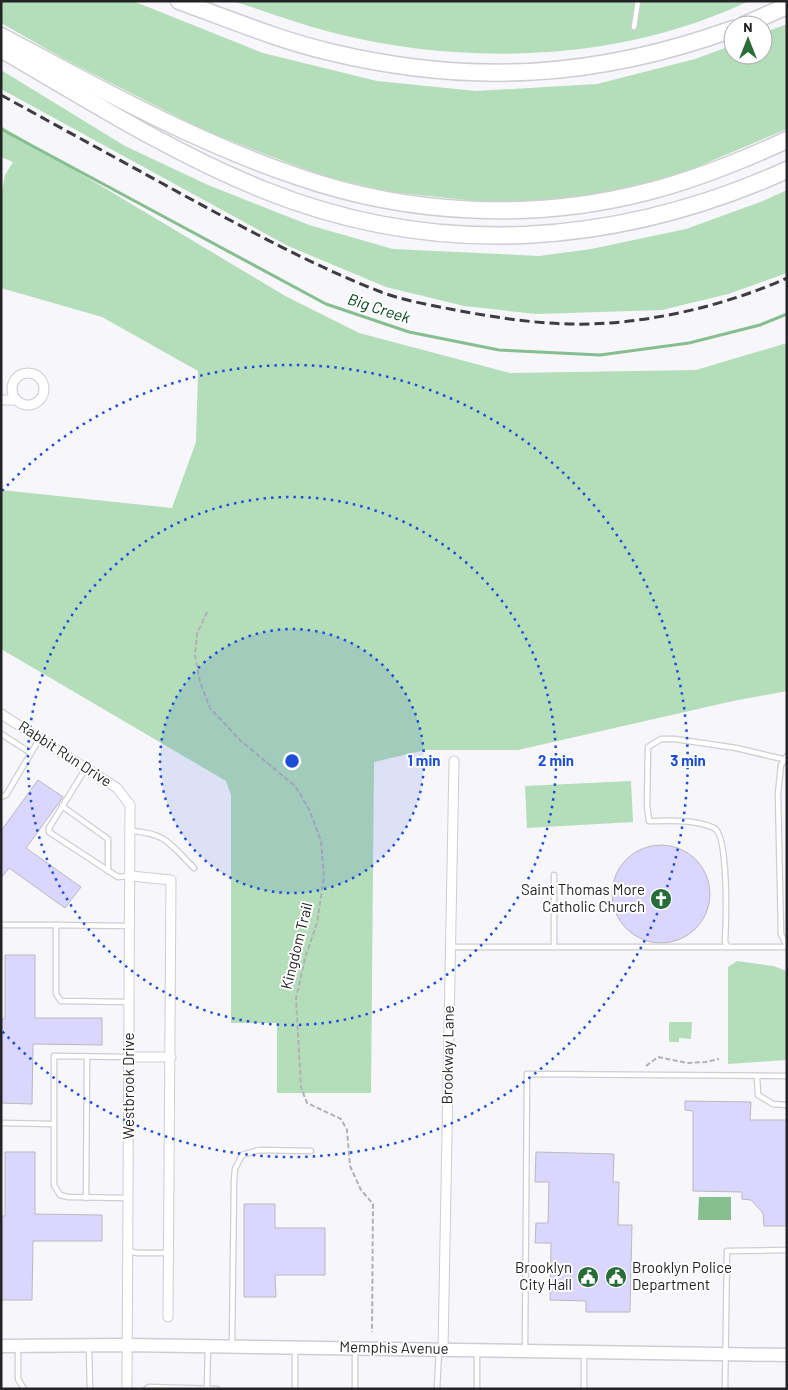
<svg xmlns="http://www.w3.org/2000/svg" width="788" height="1390" viewBox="0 0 788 1390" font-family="Barlow,sans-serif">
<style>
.green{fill:#b3deb9}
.water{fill:#86be8f}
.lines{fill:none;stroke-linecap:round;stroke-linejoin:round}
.stream{stroke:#86be8f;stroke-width:3}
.building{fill:#dbd6fd;stroke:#b9b9be}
.lane-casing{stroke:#ceced2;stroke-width:7}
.street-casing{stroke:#ceced2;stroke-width:11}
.secondary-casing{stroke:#ceced2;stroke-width:15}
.highway-casing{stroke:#ceced2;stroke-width:19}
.path{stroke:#b1b1b5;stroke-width:2;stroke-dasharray:5 2.5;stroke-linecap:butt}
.lane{stroke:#fff;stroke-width:4.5}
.street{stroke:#fff;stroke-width:9}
.secondary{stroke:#fff;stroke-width:12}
.highway{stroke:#fff;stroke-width:16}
.rail{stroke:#3d3d3f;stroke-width:3;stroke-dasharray:10 5;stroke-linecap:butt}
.ring{fill:none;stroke:#1d4ed8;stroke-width:2.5;stroke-dasharray:2.5 5}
.labels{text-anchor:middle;stroke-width:4;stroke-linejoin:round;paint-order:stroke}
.street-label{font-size:15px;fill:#242426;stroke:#fff}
.poi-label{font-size:15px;fill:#242426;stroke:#fff;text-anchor:end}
.water-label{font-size:16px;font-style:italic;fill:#03461a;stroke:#fff}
.centre{fill:#1d4ed8;stroke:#fff;stroke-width:2.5}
.ring-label{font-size:15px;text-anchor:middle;font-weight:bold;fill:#1d4ed8;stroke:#fff;stroke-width:4;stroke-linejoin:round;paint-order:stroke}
</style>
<rect width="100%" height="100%" fill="#f7f6fb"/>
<g class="green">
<polygon points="1,1 133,1 263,53 377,81 476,91 597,84 695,59 733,45 733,55 763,55 763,33 787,24 787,129 673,177 591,195 504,204 391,192 323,176 205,131 66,60 1,23"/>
<path d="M233,1H749C623,61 469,67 334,33C300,24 267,12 233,1Z"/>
<polygon points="1,70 125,146 208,185 309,225 393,249 539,256 591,249 686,229 763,201 787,190 787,273 728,294 662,310 536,314 464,306 386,287 288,246 1,89"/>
<polygon points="1,126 287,297 359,333 510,373 696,370 787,343 787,691 733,701 518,750 425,750 374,762 371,1093 277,1093 277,1023 231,1023 231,795 226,781 1,649 1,490 172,508 196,442 198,371 102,317 1,288 1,197 5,175 13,162 1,157"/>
<polygon points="631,781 633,822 527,828 525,786"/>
<polygon points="737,961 773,966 787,971 787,1060 728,1064 728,967"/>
<polygon points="669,1022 692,1022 691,1039 679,1038 679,1042 669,1042"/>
</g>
<polygon class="water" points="699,1197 731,1197 731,1220 698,1220"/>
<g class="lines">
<polyline class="stream" points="1,129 326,304 409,332 499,350 600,355 689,343 760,325 787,314"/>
</g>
<g class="building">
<polygon points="38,780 63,797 26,848 81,887 65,908 9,868 1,878 1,831"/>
<circle cx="661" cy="894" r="49"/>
<polygon points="5,955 35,955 35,1018 102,1018 102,1045 33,1044 32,1104 1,1103 1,1019 5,1019"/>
<polygon points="685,1101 751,1102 750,1120 787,1120 787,1226 764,1226 763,1213 751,1200 742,1199 742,1192 693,1191 693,1111 685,1110"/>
<polygon points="5,1152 35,1152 35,1214 102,1215 102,1241 33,1241 32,1300 1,1300 1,1216 5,1216"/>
<polygon points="536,1152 614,1154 613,1182 619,1182 618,1225 632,1225 630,1312 586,1312 586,1301 550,1300 551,1243 535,1243 536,1223 548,1223 549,1182 535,1182"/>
<polygon points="244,1204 275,1204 275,1228 325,1228 325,1275 275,1275 276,1297 244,1297"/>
</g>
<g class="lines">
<g class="lane-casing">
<g id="lane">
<polyline points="634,27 638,1"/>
<polyline points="1,734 31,753"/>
<polyline points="787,756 781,765 778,794 781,934 787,947"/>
<path d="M783,759L736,748L675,739H661L648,747L647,806L649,821C670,821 695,819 714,828C729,835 726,924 725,942L728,947H786"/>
<polyline points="86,768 49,828 49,832 118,877 129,876"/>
<polyline points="1,797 6,795 40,738"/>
<polyline points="62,806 108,839 108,871"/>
<path d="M132,831C166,833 171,845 194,868"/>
<polyline points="1,925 56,925"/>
<polyline points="129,926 56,925 56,994 61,1001 130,1002"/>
<polyline points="451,947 554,947 554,875"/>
<polyline points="554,947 728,947"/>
<polyline points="757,1076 758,1095 773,1104 787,1105"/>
<polyline points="1,1123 54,1124"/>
<polyline points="86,1198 87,1057"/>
<polyline points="129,1198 68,1197 60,1195 54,1185 54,1056 129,1057"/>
<polyline points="129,1251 137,1253 168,1253"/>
<polyline points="232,1345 234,1181 235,1169 242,1155 259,1150 311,1151"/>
<polyline points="18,1347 18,1379 24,1389"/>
<polyline points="89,1348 90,1389"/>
<polyline points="295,1349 295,1389"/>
<polyline points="355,1350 355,1389"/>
<polyline points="525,1350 527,1074 787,1076"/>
<polyline points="207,1387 208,1348"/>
<polyline points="146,1389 149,1387 217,1389"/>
<polyline points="437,1389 439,1350"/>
<polyline points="477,1389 477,1351"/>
<polyline points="584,1389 584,1353"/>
<polyline points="725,1389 727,1251 787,1250"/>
</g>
</g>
<g class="street-casing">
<g id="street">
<circle cx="28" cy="389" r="16"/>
<polyline points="1,400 16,400"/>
<polyline points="1,714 117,788 130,805 127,1389"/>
<polyline points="131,876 171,880 168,1317"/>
<polyline points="129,1057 171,1057"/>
<polyline points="443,1349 454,761"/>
</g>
</g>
<g class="secondary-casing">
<polyline id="secondary" points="1,1346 128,1345 787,1355"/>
</g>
<g class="highway-casing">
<g id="highway">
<path d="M179,1C229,19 279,40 330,52C471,86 597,78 733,29"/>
<polyline points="744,25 787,6"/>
<path d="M1,36C98,88 195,142 299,177C409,215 534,221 646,192C695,180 741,161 787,140"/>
<path d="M1,49C87,99 172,153 264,190C438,260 618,246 787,170"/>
</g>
</g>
<g class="path">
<polyline points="207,612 197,634 195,655 200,682 210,708 240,740 295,786 309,809 321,841 324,877 317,923 305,958 296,998 301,1087 307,1103 341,1119 347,1130 350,1166 361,1190 373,1204 372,1332"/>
<polyline points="646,1066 658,1057 687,1063 706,1062 719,1059"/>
</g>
<use href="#lane" class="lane"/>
<use href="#street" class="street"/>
<use href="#secondary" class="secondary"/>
<use href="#highway" class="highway"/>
<path class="rail" d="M1,95C63,129 125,163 187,197C250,231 314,266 381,292C405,301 431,305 455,310C493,317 530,323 569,324C639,326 723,307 787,278"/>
</g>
<circle cx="292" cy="761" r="132" fill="#1d4ed8" fill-opacity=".12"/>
<g class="ring">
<circle cx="292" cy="761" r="132"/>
<circle cx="292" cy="761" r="264"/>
<path d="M2 491A396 396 0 1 1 2 1031"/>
</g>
<defs>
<g id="church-disc" transform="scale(1.125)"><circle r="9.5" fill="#286d39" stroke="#fff"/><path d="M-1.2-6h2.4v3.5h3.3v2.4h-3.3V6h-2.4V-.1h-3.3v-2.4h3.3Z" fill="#fff"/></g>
<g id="civic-disc" transform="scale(1.125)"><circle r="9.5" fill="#286d39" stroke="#fff"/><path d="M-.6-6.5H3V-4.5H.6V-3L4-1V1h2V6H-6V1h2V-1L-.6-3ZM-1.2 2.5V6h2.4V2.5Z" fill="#fff"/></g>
</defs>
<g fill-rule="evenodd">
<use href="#church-disc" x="661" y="899"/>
<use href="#civic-disc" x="588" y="1277"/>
<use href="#civic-disc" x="616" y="1277"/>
</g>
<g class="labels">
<g class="street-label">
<text transform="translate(65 754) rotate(33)" y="5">Rabbit Run Drive</text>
<text transform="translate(297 946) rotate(-76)" y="5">Kingdom Trail</text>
<text transform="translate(448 1055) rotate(-89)" y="5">Brookway Lane</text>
<text transform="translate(129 1086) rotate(-90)" y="5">Westbrook Drive</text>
<text transform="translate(394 1348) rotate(1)" y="5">Memphis Avenue</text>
</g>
<g class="poi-label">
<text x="645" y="895">Saint Thomas More<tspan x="645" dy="17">Catholic Church</tspan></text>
<text x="572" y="1273">Brooklyn<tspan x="572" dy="17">City Hall</tspan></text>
<text x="632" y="1273" text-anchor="start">Brooklyn Police<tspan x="632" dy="17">Department</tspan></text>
</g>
<g class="water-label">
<text transform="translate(379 308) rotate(18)" y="6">Big Creek</text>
</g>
</g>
<circle cx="292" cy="761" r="8" class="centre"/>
<g class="ring-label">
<text x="424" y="766">1 min</text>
<text x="556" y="766">2 min</text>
<text x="688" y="766">3 min</text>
</g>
<rect width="788" height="1390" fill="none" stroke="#242426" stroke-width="5"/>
<g transform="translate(748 40)"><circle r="24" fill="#ffffff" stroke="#a7a7a8"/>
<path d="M0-4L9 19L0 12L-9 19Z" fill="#286d39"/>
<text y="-8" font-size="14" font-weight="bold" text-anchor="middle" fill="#242426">N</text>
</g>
</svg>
